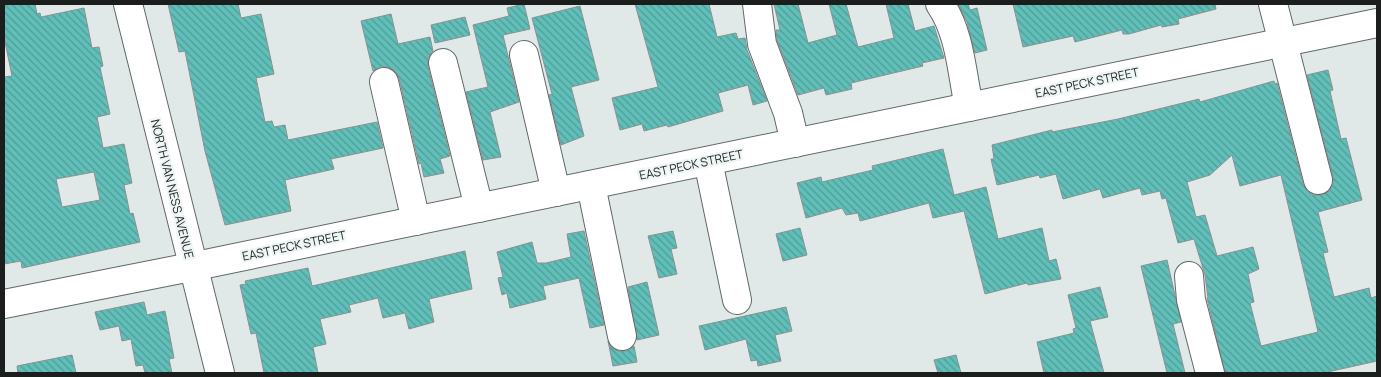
<svg xmlns="http://www.w3.org/2000/svg" width="1381" height="377" viewBox="0 0 1381 377" font-family="Manrope,sans-serif">
<style>
.building{fill:url(#building-back-hatch);stroke:#8a9190;fill-rule:evenodd}
.lines{fill:none;stroke-linecap:round;stroke-linejoin:round}
.minor-casing{stroke:#616868;stroke-width:30}
.minor{stroke:#fff;stroke-width:28}
.labels{text-anchor:middle;stroke-width:4.5;stroke-linejoin:round;paint-order:stroke}
.street-label{font-size:12px;fill:#1c1e1e;stroke:#eef6f5}
</style>
<defs>
<pattern id="building-back-hatch" width="6" height="6" patternUnits="userSpaceOnUse" patternTransform="scale(1.25)"><rect width="6" height="6" fill="#61bfb9"/><path d="M-1 5l2 2M0 0l6 6M5-1l2 2" fill="none" stroke="#4f9b96"/></pattern>
</defs>
<rect width="100%" height="100%" fill="#e1e9e8"/>
<g class="building">
<path d="M4,4H35L37,14L40,13L41,17L84,8L92,48L99,47L103,66L100,67L110,114L97,117L103,148L124,144L132,183L124,185L130,214L133,213L140,242L22,268L21,261L4,264V77L12,76L4,37ZM94,172L100,200L62,207L56,179Z"/>
<polygon points="168,4 238,4 241,18 261,14 274,74 256,78 265,122 272,121 274,127 285,125 288,140 377,122 383,148 331,159 334,169 285,180 291,211 225,225 205,151 185,51 179,52"/>
<polygon points="524,4 530,29 503,35 519,102 490,112 501,157 483,160 466,92 488,87 473,25 509,16 507,8"/>
<polygon points="635,4 709,4 717,37 736,33 738,39 745,38 747,50 767,101 753,105 748,85 718,93 723,111 668,127 667,125 644,131 642,124 620,130 612,98 658,87"/>
<polygon points="774,4 798,4 808,43 837,35 829,4 846,4 858,47 894,38 886,4 908,4 915,31 934,26 944,58 922,63 923,66 851,83 852,89 826,95 824,88 798,95 777,40 776,30 780,30"/>
<polygon points="958,4 968,4 970,10 977,8 987,50 975,53 967,22"/>
<polygon points="1013,4 1215,4 1216,9 1178,19 1179,24 1162,27 1161,25 1129,34 1123,34 1122,30 1075,42 1073,36 1023,47"/>
<polygon points="580,6 599,80 571,87 584,136 561,145 549,95 552,94 532,18"/>
<polygon points="391,14 398,44 430,37 433,51 428,58 428,67 450,156 440,159 444,173 424,177 421,163 419,164 399,78 395,71 388,67 380,67 373,71 361,21"/>
<polygon points="465,17 470,35 435,43 431,25"/>
<path d="M1328,70L1333,90L1330,91L1341,139L1346,138L1362,200L1318,212L1328,252L1323,253L1334,297L1369,288L1371,298L1377,296V361L1323,373H1225L1207,298H1208L1205,275L1194,239L1178,243L1166,198L1162,199L1160,191L1142,195L1140,188L1103,198L1100,189L1063,199L1056,174L1040,178L1039,175L997,185L991,159H994L992,145L1052,130V132L1118,119L1199,99L1200,102L1274,81L1275,84L1277,83L1303,184L1307,191L1313,195H1322L1329,191L1333,184V177L1307,75ZM1232,155L1240,186L1281,175L1318,332L1261,346L1250,303L1254,302L1248,274L1259,269L1253,247L1217,256L1205,215L1196,217L1187,182L1210,175Z"/>
<polygon points="943,149 954,195 986,187 998,239 1042,228 1049,261 1056,259 1061,279 1028,285 1027,283 985,294 964,211 933,218 929,203 860,221 858,213 846,215 842,208 806,218 797,183 821,177 822,182 873,170 872,166"/>
<polygon points="800,228 807,255 783,261 776,234"/>
<polygon points="584,231 604,325 590,328 579,278 543,286 546,299 510,308 507,293 502,295 498,278 503,277 497,252 532,242 537,263 546,263 571,257 567,234"/>
<polygon points="673,231 677,248 671,249 677,274 659,278 648,236"/>
<polygon points="465,251 472,289 429,299 434,322 409,329 405,313 383,318 378,298 349,305 351,312 320,319 326,344 313,347 318,373 264,373 256,333 251,334 240,285 246,284 245,281 308,268 312,286"/>
<polygon points="1167,260 1181,322 1173,324 1185,373 1167,373 1141,266"/>
<polygon points="647,282 659,335 637,340 628,287"/>
<polygon points="1100,287 1108,317 1090,321 1104,373 1044,373 1037,342 1074,333 1073,329 1076,328 1068,295"/>
<polygon points="144,302 147,315 165,311 174,358 169,359 172,373 145,373 143,365 136,366 131,339 122,341 119,326 100,330 95,312"/>
<polygon points="786,307 792,331 775,335 781,361 758,366 757,360 751,361 746,339 705,350 699,326"/>
<polygon points="608,341 611,347 618,351 626,351 634,346 637,362 613,366"/>
<polygon points="72,355 76,373 18,373 17,366"/>
<polygon points="956,355 961,373 938,373 934,360"/>
</g>
<g class="lines">
<g class="minor-casing">
<g id="minor">
<polyline points="128,4 220,373"/>
<polyline points="757,4 762,44 788,113 795,143"/>
<path d="M940,4C960,32 962,74 969,107"/>
<polyline points="1273,4 1318,180"/>
<polyline points="524,55 556,192"/>
<polyline points="443,63 479,208"/>
<polyline points="384,82 416,221"/>
<polyline points="708,161 737,300"/>
<polyline points="591,185 622,336"/>
<polyline points="1189,276 1191,300 1210,373"/>
<polyline points="4,304 191,267 1377,23"/>
</g>
</g>
<use href="#minor" class="minor"/>
</g>
<g class="labels">
<g class="street-label">
<text transform="translate(1087 83) rotate(-12)" y="4">EAST PECK STREET</text>
<text transform="translate(691 165) rotate(-12)" y="4">EAST PECK STREET</text>
<text transform="translate(172 189) rotate(76)" y="4">NORTH VAN NESS AVENUE</text>
<text transform="translate(294 246) rotate(-12)" y="4">EAST PECK STREET</text>
</g>
</g>
<rect width="1381" height="377" fill="none" stroke="#1c1e1e" stroke-width="10"/>
</svg>
